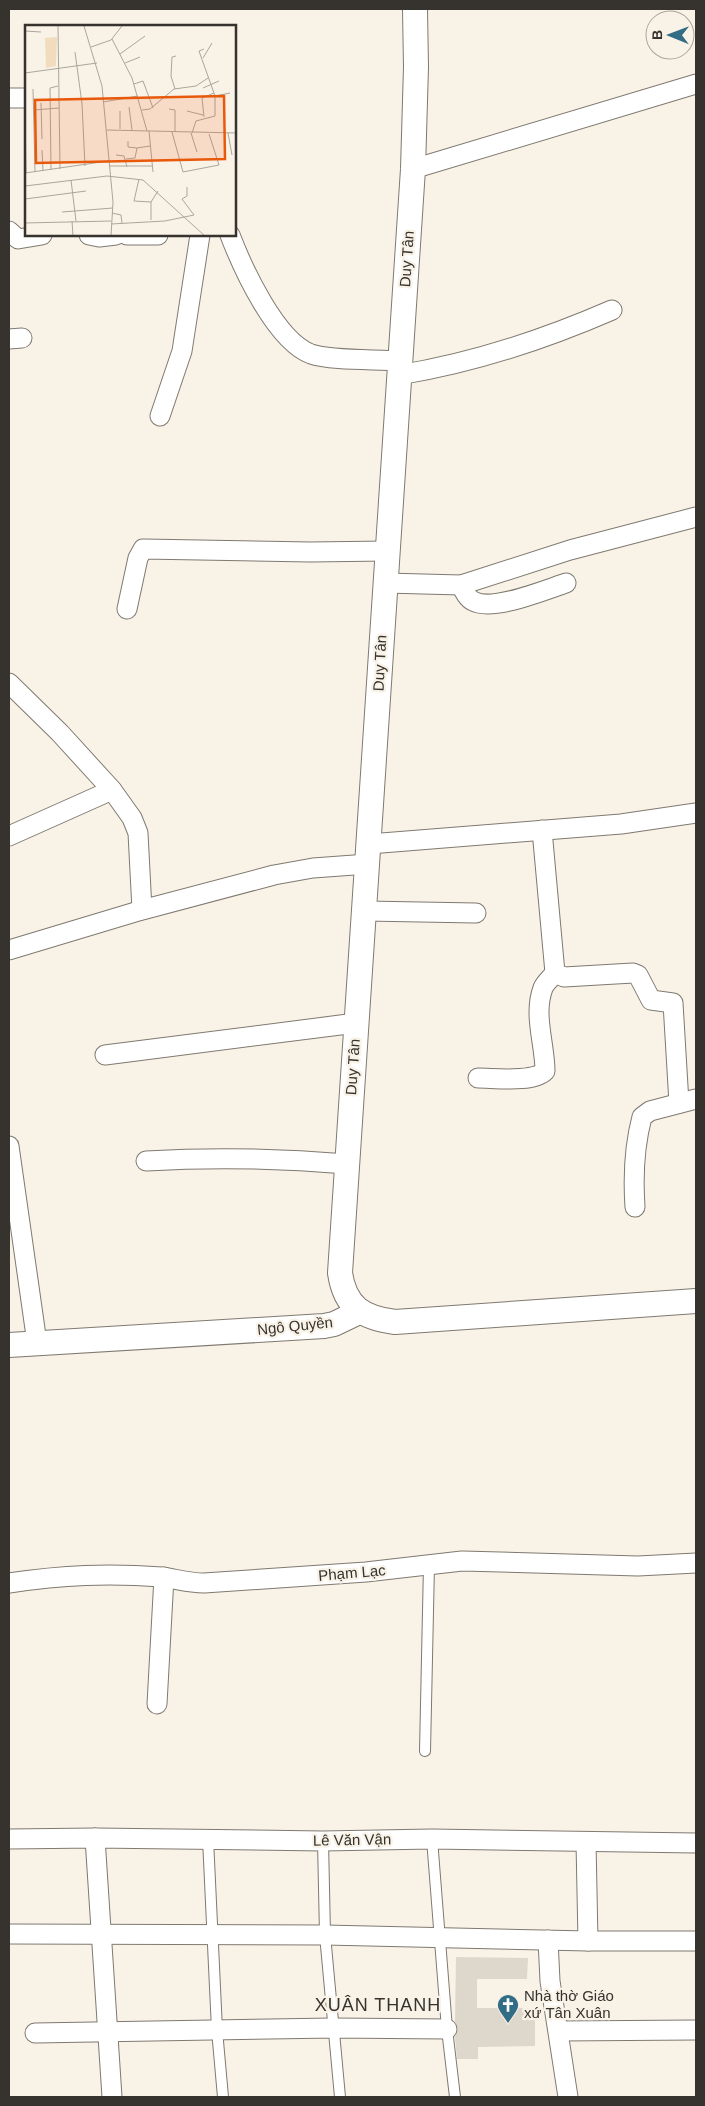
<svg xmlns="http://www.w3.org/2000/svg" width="705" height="2106" viewBox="0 0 705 2106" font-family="Helvetica,sans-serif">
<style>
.building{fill:#ded7cc}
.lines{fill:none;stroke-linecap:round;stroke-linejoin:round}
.service-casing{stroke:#7f7970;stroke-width:12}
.minor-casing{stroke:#7f7970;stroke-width:21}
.tertiary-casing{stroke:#7f7970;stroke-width:26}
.service{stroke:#fff;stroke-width:10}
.minor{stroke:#fff;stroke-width:19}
.tertiary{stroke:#fff;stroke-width:24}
.labels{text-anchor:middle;stroke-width:4.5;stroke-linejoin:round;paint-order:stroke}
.street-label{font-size:15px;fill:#36332f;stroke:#f9f2e7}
.poi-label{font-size:15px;fill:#36332f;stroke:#f9f2e7;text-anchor:start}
.quarter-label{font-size:18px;letter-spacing:1px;fill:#36332f;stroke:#f9f2e7}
.inset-road{fill:none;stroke:#aba69d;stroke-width:1}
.view{fill:#e8590c;fill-opacity:0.15;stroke:#e8590c;stroke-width:2.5}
.inset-edge{fill:none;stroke:#36332f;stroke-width:2.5}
</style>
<rect width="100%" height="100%" fill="#f9f2e7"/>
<polygon class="building" points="456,1957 528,1958 527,1979 477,1979 477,2008 535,2008 535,2046 478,2047 478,2059 457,2059 455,2037 458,2030 455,2021"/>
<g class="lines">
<g class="service-casing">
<g id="service">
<polyline points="425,1751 429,1565"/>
<polyline points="208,1839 217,2030 223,2097"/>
<polyline points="432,1839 447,2029 455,2097"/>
<polyline points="323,1841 325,1935 340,2097"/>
</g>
</g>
<g class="minor-casing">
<g id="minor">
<polyline points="9,98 26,98"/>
<polyline points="413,169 696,84"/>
<polyline points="9,231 18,239 42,235"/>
<polyline points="89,235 99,237 116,235"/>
<polyline points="127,235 158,235"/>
<path d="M230,235C243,269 276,341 311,354C332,361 376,359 400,361"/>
<polyline points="9,339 22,338"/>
<path d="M399,375C473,363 543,340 612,310"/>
<polyline points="160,416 182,351 200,235"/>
<polyline points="385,583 461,585 570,550 696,517"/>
<path d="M461,585C464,591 467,598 473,601C492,612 545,590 566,583"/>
<polyline points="127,609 138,558 143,549 310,552 387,551"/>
<polyline points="9,683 60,733 112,790 132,818 138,833 142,910"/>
<polyline points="542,830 555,973 564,977 633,973 638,975 651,1000 673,1003 679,1103"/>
<polyline points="9,836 112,790"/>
<polyline points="369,844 621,824 696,813"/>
<polyline points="365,911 476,913"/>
<polyline points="9,950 142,910 274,875 313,868 368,864"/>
<polyline points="105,1055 356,1023"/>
<path d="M478,1078C495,1078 533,1083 545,1071C545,1044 533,1015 543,988C545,983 551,978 555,973"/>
<polyline points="9,1146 37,1343"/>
<path d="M146,1161C216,1157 277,1158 347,1164"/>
<path d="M635,1207C633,1177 634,1147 642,1117L650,1111L696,1099"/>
<path d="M9,1583C63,1575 107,1573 162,1577C176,1579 189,1583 204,1583L366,1572L462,1561L638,1566L696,1563"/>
<polyline points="157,1704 164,1577"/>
<polyline points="95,1838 112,2097"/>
<polyline points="9,1839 95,1838 323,1841 432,1839 696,1843"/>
<polyline points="586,1842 588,1941"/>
<polyline points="9,1934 325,1935 588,1941 696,1941"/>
<polyline points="548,1940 550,1981 568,2097"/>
<polyline points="559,2031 696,2030"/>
<polyline points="35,2033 333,2028 447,2029"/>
</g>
</g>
<g class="tertiary-casing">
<g id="tertiary">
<path d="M415,9L416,67L413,169L340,1273C345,1307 363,1318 395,1322L696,1301"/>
<polyline points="9,1345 324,1326 334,1324 359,1312"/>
</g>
</g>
<use href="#service" class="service"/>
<use href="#minor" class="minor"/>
<use href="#tertiary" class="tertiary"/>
</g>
<defs>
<g id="church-pin" transform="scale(1.125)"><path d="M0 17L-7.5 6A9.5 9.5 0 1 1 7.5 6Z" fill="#326c85" stroke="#f9f2e7"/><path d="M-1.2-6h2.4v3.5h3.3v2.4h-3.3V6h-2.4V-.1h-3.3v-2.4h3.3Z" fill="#fff"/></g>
</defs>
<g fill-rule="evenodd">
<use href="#church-pin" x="508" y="2005"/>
</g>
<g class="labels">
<g class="street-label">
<text transform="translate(407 259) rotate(-86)" y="5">Duy Tân</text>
<text transform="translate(380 663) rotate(-87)" y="5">Duy Tân</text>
<text transform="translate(353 1067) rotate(-86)" y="5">Duy Tân</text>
<text transform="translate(295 1326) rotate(-6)" y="5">Ngô Quyền</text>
<text transform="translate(352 1573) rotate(-5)" y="5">Phạm Lạc</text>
<text transform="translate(352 1840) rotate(-1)" y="5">Lê Văn Vận</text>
</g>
<g class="poi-label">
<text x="524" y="2001">Nhà thờ Giáo<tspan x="524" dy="17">xứ Tân Xuân</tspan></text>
</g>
<g class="quarter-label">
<text x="378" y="2011">XUÂN THANH</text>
</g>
</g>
<g transform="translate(25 25)">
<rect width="211" height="211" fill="#f9f2e7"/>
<path d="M32,12L31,41L21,43L20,13Z" fill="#f1ddbe"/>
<path class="inset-road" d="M33,1L35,144M59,1L77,61L88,177L86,211M0,6L16,7M87,14L107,53L122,106M66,22L86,15L97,1M50,27L57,79L60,141M0,28V48M95,29L120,11M178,33L187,18M100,38L115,32M0,48L72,38M109,59L118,56L128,83M178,63L194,56M8,64L10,147M150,64L146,51L147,32L151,31M190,71L205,68M78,77L113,71M16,78L17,114M104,82L107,105M144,84L150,85V107M9,85L34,83M117,85L125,84L149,64L171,61L183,53M95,86V104M162,86L178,90M0,88L1,148M179,92L177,73L189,68M82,105L212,108M124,106L128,147M147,107L158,147L194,140L184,109M166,108L172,127M167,108L171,96L190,91V71L174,26L179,24M203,108L207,130M103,116V122L112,123M17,125L18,146M91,130L99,131L102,142M101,134L110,133L112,123L125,121M84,141H127M26,145L25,63L33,61M0,148L83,136M114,154L109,176L126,177M46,155L51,196M0,161L82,151L118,155L180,211M0,174L61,166M37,187L88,183M87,188L96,190L97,198M126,195V177L133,166M47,196L48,211M0,198L86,196M86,199L140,196L169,190L157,174L162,171V162"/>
<path class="view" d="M199,71L200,134L11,138L10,75Z"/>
<rect width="211" height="211" class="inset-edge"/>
</g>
<rect width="705" height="2106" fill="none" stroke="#36332f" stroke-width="20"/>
<g transform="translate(670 35) rotate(271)"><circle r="24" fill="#f9f2e7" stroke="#aba69d"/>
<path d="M0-4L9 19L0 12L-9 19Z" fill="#326c85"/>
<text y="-8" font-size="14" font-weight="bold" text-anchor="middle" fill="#36332f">B</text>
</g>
</svg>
